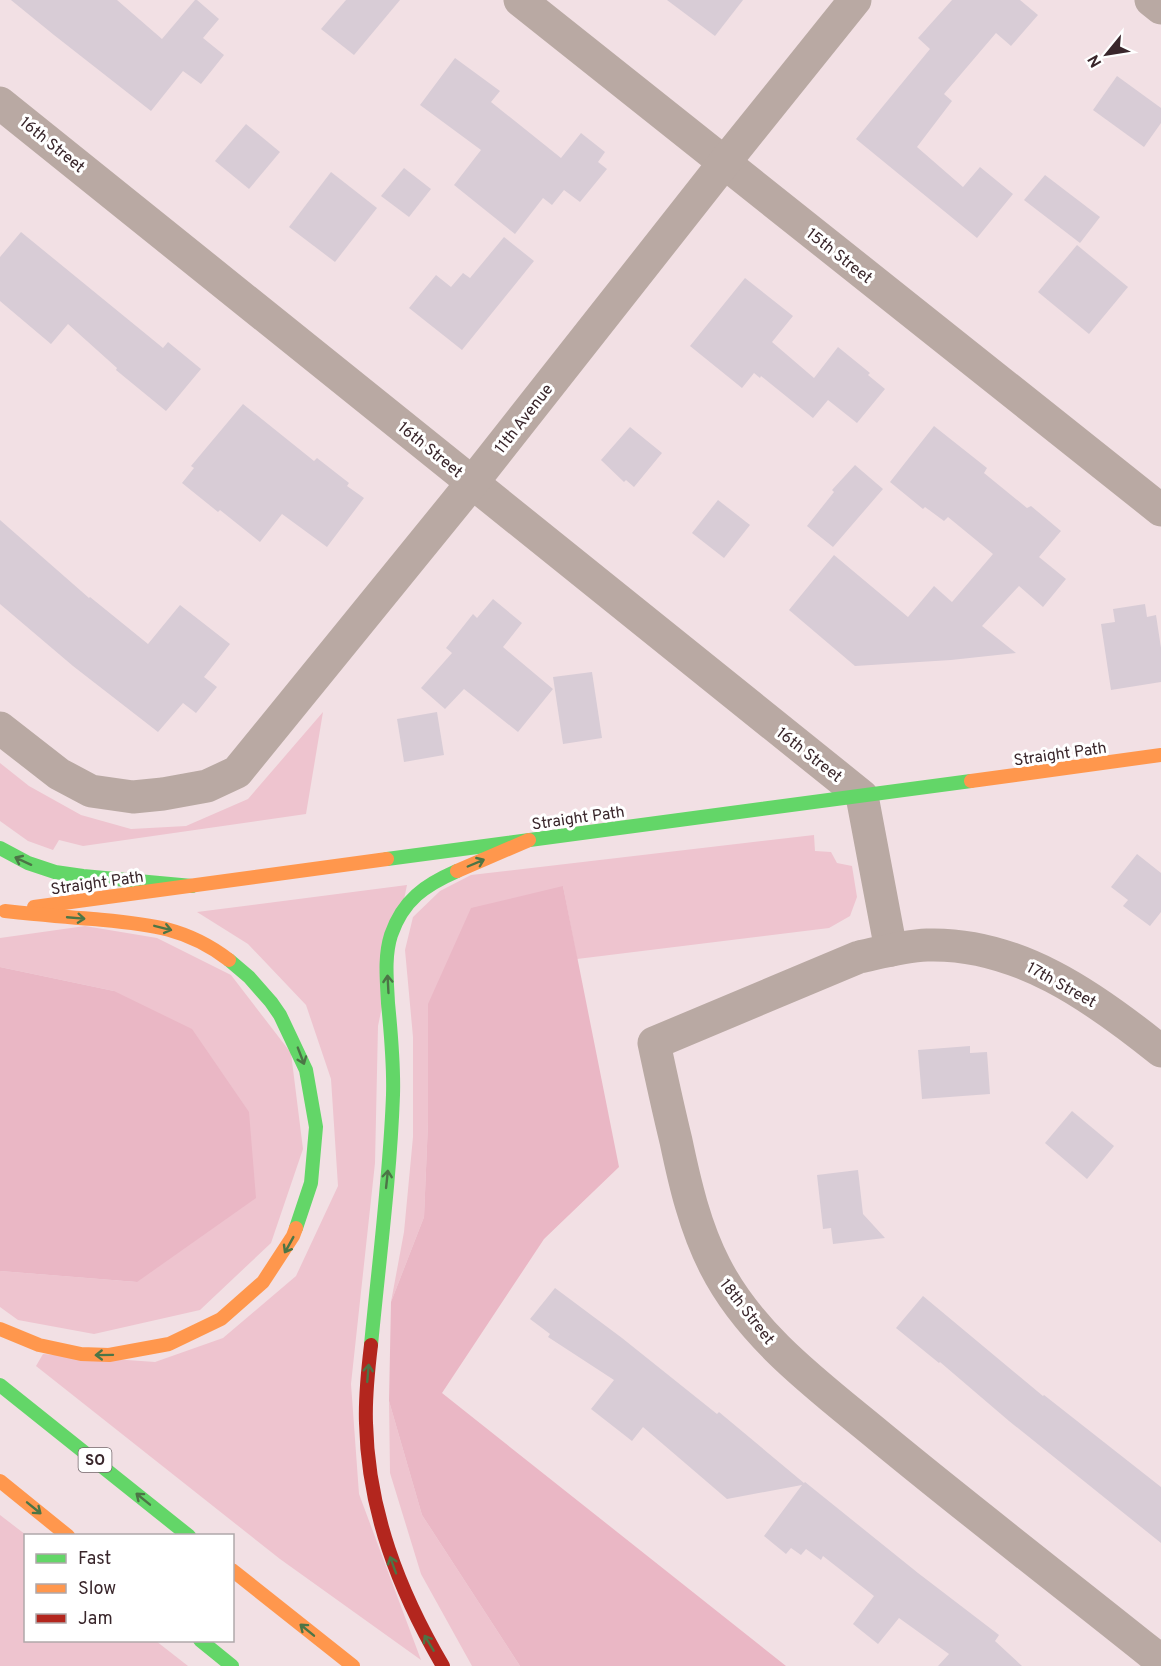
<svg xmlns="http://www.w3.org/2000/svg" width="1161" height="1666" viewBox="0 0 1161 1666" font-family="Overpass,sans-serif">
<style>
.green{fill:#eec4cf}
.forest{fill:#eab7c5}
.building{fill:#d8ccd6}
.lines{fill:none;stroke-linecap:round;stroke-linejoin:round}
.street{stroke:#b9a9a3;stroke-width:33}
.fast{stroke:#63d668;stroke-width:14}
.slow{stroke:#ff974d;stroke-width:14}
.jam{stroke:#b3261e;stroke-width:14}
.oneway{stroke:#4c7546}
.labels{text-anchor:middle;stroke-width:6;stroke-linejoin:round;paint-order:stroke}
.shield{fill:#fff;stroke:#74676b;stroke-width:1.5}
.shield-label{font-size:15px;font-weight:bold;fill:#39262b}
.street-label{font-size:16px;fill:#39262b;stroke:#fff}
</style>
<rect width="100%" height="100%" fill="#f2e0e4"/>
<g class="green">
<polygon points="323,712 306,814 83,846 59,840 53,850 28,841 0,821 0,763 29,786 81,815 131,829 186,826 248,799"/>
<polygon points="814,835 815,851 831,852 837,863 852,866 857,897 850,916 829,928 577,959 563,886 428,1122 424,1217 391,1302 404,1232 413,1137 413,1037 405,950 413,917 440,891 471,875"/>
<polygon points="407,885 378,1026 375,1163 351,1384 359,1494 421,1660 280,1559 36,1366 43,1354 155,1362 223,1338 296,1276 338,1186 331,1079 306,1005 248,944 197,912"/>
<polygon points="85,926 157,938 231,975 291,1053 303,1149 271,1243 200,1310 94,1334 18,1320 0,1307 0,1271 137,1282 114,991 0,967 0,938"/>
<polygon points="389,1401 422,1515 520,1666 472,1666 421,1574 390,1473"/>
<polygon points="0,1515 26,1535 26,1640 156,1641 188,1666 0,1666"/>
</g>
<g class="forest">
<polygon points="563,886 619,1167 544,1239 442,1393 786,1666 520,1666 422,1515 389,1401 391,1302 424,1217 428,1122 428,1004 471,908"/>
<polygon points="0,967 114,991 192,1029 249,1112 256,1198 137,1282 0,1271"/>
</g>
<g class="building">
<polygon points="11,0 117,0 162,39 195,0 197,0 219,19 203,38 224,55 201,84 183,71 151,111 54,35"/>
<polygon points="346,0 400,0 354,55 321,29"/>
<polygon points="667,0 743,0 715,36"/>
<polygon points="952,0 1020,0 1038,15 1011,46 996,33 944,94 952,101 917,147 963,187 980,167 1013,194 977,238 856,139 930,49 918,38"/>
<polygon points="455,58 500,91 491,102 561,158 581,133 605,152 598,162 607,169 580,202 564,190 552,205 543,198 515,234 454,185 481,150 420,105"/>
<polygon points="1117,76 1161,108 1161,123 1144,147 1093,110"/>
<polygon points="246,124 280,152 249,189 215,161"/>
<polygon points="404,168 431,189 409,217 381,196"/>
<polygon points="331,172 377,208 335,262 289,227"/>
<polygon points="1045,175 1100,217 1080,243 1024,200"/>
<polygon points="21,232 163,348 168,342 201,369 166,411 116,370 117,368 68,324 51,344 0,301 0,257"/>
<polygon points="504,237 534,261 462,350 409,308 436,275 451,287 463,273 470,278"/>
<polygon points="1077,245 1128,287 1089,334 1038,292"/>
<polygon points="745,278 793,316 772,342 814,378 838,347 870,373 868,375 885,389 857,423 828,400 813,418 761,376 760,378 754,373 742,388 690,346"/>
<polygon points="243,404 314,461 317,458 349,483 347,486 364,498 327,547 282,514 260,542 220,510 218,512 182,483 194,468 191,466"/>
<polygon points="934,426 987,468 984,473 1027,508 1031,506 1061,531 1039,557 1066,579 1043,607 1019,586 982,626 1016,653 951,660 855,666 789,610 834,555 908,617 934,586 952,602 993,554 948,517 944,521 925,507 923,509 890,482"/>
<polygon points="630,427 662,453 634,487 626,480 624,482 601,460"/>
<polygon points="855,465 883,489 833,547 807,526 834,492 832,490"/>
<polygon points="718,500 750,525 724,558 692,533"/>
<polygon points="0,520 89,598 90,597 148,644 180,605 230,644 204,677 217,687 196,713 183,703 158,732 73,666 0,604"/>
<polygon points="493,599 522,623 503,647 553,689 518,732 464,689 445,709 421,688 452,653 446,648 473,614 477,618"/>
<polygon points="1145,604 1147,617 1156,615 1161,648 1161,682 1111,690 1101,624 1115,622 1113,609"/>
<polygon points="592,672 602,738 563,744 553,677"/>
<polygon points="437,712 444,755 404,762 397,719"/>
<polygon points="1137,854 1161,873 1161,912 1150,926 1123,906 1128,900 1111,887"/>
<polygon points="970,1046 970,1053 987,1052 990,1094 922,1099 918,1050"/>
<polygon points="1072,1111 1114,1146 1087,1179 1045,1143"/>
<polygon points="858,1170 863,1214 885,1238 833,1244 831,1228 823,1229 817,1175"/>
<polygon points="555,1288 622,1338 717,1414 719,1412 804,1483 805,1482 918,1573 999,1635 995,1641 1022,1666 938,1666 949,1654 899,1618 878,1644 853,1624 874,1596 823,1556 821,1560 806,1549 801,1555 791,1548 786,1554 764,1536 802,1485 727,1499 643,1427 632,1441 591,1409 614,1380 548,1337 550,1334 530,1319"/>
<polygon points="923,1296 1043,1396 1044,1395 1161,1487 1161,1543 1009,1421 940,1362 939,1363 896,1328"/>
</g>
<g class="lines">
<g class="street">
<polyline points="520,0 1161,510"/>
<polyline points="1151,0 1161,8"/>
<polyline points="0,103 862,796 891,950"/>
<polyline points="0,728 59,774 91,791 133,797 163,794 207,786 237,772 472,483 724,163 855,0"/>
<path d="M1161,1051C1094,997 1017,942 927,945C904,946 882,952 859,957L654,1043C661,1076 668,1108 676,1141C685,1184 695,1227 715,1266C752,1339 823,1389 884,1440C975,1515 1069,1587 1161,1661"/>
</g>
<g class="fast">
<polyline points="0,848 28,863 55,872 83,876 192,886"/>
<polyline points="387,859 971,781"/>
<polyline points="229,960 249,977 271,1002 280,1015 306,1070 316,1127 311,1183 296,1228"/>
<path d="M371,1345C379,1261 390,1178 393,1095C394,1064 391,1034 388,1003C387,981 384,957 391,935C403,900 425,885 457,871"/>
<polyline points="0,1385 189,1536"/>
<polyline points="200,1640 232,1666"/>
</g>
<g class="slow">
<polyline points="971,781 1161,755"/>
<polyline points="457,871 529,840"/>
<polyline points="34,907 387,859"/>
<path d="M5,911C34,914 64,917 93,919C146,924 185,926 229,960"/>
<polyline points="0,1329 39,1345 81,1354 109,1355 169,1344 221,1319 263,1282 293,1236 296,1228"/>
<polyline points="0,1481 68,1536"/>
<polyline points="232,1570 353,1666"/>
</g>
<path class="jam" d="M371,1345C368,1370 365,1397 366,1423C368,1511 399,1591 443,1666"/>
</g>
<defs><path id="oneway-shaft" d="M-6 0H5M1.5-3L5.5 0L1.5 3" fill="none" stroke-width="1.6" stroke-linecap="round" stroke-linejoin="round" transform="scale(1.5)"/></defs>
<g class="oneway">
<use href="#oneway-shaft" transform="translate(23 861) rotate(-155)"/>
<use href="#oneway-shaft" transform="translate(476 863) rotate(-23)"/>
<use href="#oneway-shaft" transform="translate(76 918) rotate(5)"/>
<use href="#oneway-shaft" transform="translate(163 928) rotate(14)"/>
<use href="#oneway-shaft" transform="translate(388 984) rotate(-93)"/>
<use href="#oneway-shaft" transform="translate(301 1056) rotate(69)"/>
<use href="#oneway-shaft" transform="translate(387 1179) rotate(-84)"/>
<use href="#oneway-shaft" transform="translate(289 1245) rotate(119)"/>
<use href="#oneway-shaft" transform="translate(104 1355) rotate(179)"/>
<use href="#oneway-shaft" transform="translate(368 1373) rotate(-85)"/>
<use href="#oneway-shaft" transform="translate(143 1499) rotate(-141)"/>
<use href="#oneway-shaft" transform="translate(34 1508) rotate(39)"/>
<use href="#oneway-shaft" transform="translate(393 1565) rotate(-110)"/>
<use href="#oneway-shaft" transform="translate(307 1630) rotate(-141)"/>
<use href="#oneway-shaft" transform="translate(429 1643) rotate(-121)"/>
</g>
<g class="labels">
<rect class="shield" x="78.5" y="1448" width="33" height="24" rx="4.5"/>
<g class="shield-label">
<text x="95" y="1465">SO</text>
</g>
<g class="street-label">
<text transform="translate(53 144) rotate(39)" y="6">16th Street</text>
<text transform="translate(840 255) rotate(38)" y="6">15th Street</text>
<text transform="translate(523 418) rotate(-52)" y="6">11th Avenue</text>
<text transform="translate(431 449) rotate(39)" y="6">16th Street</text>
<text transform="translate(1060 753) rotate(-8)" y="6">Straight Path</text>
<text transform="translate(810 754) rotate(38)" y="6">16th Street</text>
<text transform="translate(578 817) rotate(-8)" y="6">Straight Path</text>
<text transform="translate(97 882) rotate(-8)" y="6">Straight Path</text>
<text transform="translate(1062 984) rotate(29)" y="6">17th Street</text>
<text transform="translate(748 1311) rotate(52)" y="6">18th Street</text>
</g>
</g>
<rect x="24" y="1534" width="210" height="108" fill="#ffffff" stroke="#b0a8aa" stroke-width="1.5"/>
<rect x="36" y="1554" width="30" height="9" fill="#63d668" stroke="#b0a8aa" stroke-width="1.5"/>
<text x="78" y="1564" font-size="18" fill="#39262b">Fast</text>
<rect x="36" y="1584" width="30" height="9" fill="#ff974d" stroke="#b0a8aa" stroke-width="1.5"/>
<text x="78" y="1594" font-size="18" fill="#39262b">Slow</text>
<rect x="36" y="1614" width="30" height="9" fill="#b3261e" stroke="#b0a8aa" stroke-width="1.5"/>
<text x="78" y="1624" font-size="18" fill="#39262b">Jam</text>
<g transform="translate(1107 54) rotate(240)" stroke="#ffffff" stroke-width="4.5" paint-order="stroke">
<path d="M0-4.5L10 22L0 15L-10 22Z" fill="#39262b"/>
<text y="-9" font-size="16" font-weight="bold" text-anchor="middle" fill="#39262b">N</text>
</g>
</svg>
